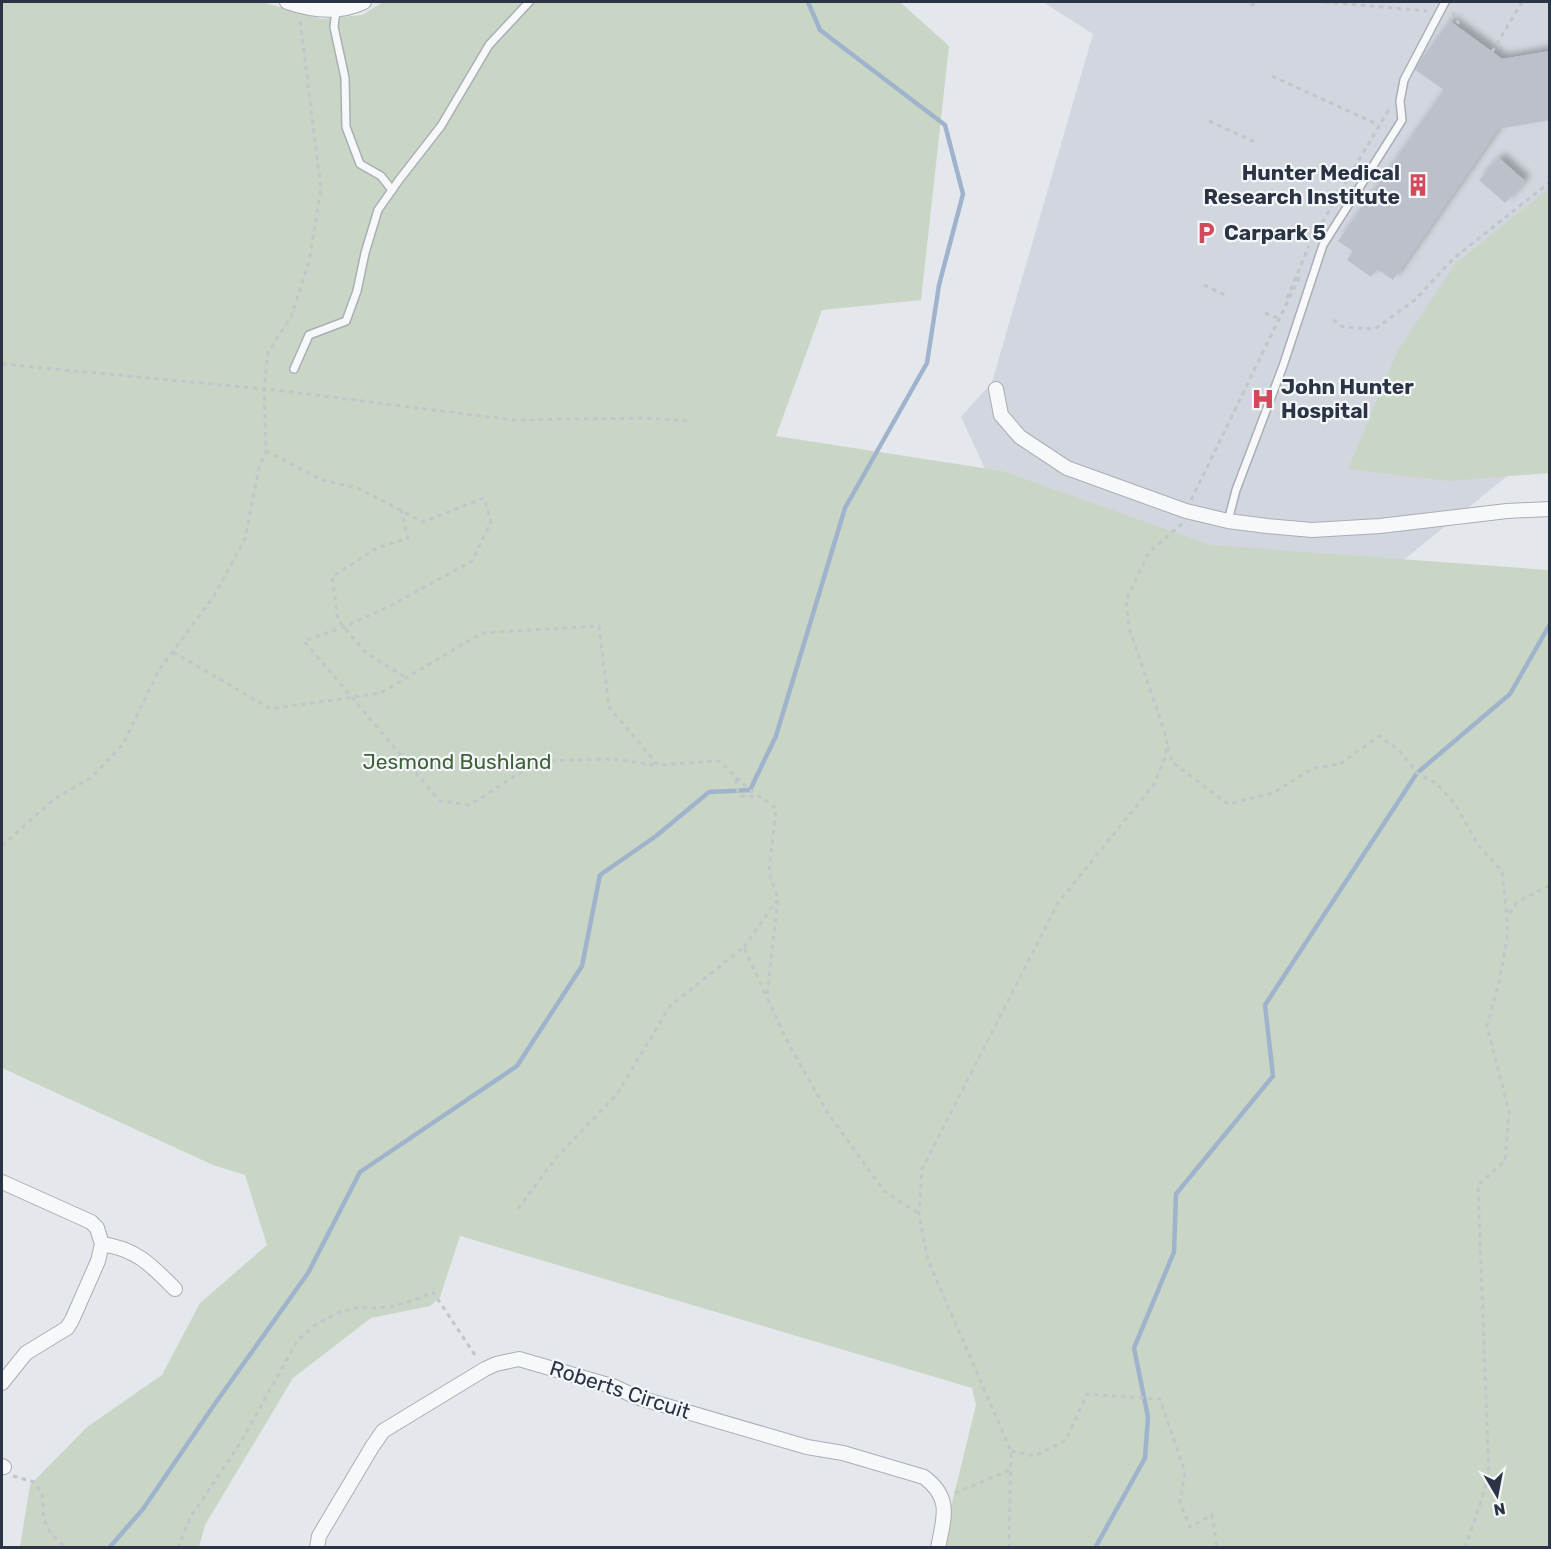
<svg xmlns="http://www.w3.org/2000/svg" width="1551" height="1549" viewBox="0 0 1551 1549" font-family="Rubik,sans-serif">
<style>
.built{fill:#d2d6de}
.green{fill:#c9d6c5}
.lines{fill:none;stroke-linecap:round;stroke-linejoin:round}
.stream{stroke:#9fb4cc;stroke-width:4.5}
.building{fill:#bbc0ca;filter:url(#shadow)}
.service-casing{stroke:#a9aeb7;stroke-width:10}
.minor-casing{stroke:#a9aeb7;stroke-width:16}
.path{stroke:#c2c5cb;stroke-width:3;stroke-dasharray:4.5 4.5;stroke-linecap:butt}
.service{stroke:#f7f8fa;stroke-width:7}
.minor{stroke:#f7f8fa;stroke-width:14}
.labels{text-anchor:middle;stroke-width:4.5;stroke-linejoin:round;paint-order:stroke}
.poi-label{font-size:21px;font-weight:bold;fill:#2b3445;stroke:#f4f6f9;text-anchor:start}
.park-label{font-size:21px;fill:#3f6138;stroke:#f4f6f9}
.street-label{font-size:21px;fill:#2b3445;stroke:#f4f6f9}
</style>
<defs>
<filter id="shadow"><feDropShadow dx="5.5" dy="-5.5" stdDeviation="3" flood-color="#0004"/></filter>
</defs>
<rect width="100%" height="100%" fill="#e4e7ec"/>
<polygon class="built" points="1043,2 1549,2 1549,472 1516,469 1130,781 961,417 992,382 1093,34"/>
<g class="green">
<polygon points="2,2 262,2 322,19 362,15 383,2 900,2 949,46 921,300 822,310 776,436 1002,471 1210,545 1549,570 1549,1547 944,1547 951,1507 976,1405 972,1388 460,1236 440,1297 430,1306 371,1318 293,1378 205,1525 199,1547 20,1547 30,1485 87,1427 162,1375 200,1303 267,1245 245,1175 213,1165 2,1068"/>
<polygon points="1549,188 1549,473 1449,481 1348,469 1397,352 1456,263"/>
</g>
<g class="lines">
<g class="stream">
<polyline points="109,1548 143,1509 214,1405 308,1273 360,1172 517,1066 582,966 600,875 656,836 709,792 750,790 776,736 845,508 927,363 939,285 963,194 945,125 820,30 808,2"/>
<polyline points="1095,1548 1145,1458 1148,1417 1134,1348 1174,1252 1176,1194 1273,1076 1265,1005 1417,773 1510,694 1550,624"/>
</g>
</g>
<g class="building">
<polygon points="1450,21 1502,59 1550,51 1550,120 1498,129 1393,280 1377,269 1371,277 1347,260 1353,251 1338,241 1444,90 1414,69"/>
<polygon points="1499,158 1525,181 1505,203 1479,180"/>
</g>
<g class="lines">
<g class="service-casing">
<g id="service">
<polyline points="336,10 334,27 345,78 346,127 360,164 381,176 392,190"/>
<polyline points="294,369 309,335 346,321 357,291 365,253 378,210 399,180 441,126 489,45 529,2"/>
<polyline points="1228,521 1236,490 1283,366 1323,245 1402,120 1400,101 1404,80 1445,2"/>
</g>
</g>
<g class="minor-casing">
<g id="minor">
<path d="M287,2C313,11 339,14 364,2"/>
<polyline points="996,389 1001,415 1020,437 1067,468 1186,511 1228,521 1267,526 1312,530 1380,526 1507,511 1550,509"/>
<polyline points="2,1182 91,1222 97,1228 102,1244 98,1261 72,1320 67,1328 26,1353 2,1383"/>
<path d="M102,1244C137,1249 152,1266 175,1289"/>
<polyline points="2,1466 4,1467"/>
<path d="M317,1548L319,1536L372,1447L383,1431L485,1369L496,1364L519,1359L615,1387L636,1397L807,1447L843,1453L924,1477C952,1498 944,1517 938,1548"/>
</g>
</g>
<g class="path">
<polyline points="1325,2 1427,11"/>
<polyline points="1251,6 1256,2"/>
<polyline points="1453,12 1456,20 1461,26"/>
<polyline points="1492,52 1522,2"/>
<polyline points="1272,76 1379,125"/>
<polyline points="1209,121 1257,143"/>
<polyline points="1313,238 1389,109"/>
<polyline points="1204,285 1227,296"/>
<polyline points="1287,298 1309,246"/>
<polyline points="1265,313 1278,318"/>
<polyline points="1333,320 1343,327 1375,329 1416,299 1454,258 1550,182"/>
<polyline points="2,364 275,390 513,420 645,418 688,421"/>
<polyline points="266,451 322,480 358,488 423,522 484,498 491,521 472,561 390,606 344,627 304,641 440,801 470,805 538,761 611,759 658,765"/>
<polyline points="1191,500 1300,276"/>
<polyline points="401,509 408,538 377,548 332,577 338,620 366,653 406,678"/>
<polyline points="173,652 271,709 381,693 482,633 599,626 609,707 658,765 719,761 750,790 776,808 769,873 778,898 767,997 786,1039 827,1112 884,1191 919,1214"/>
<polyline points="1168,747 1172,762 1228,804 1273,793 1314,768 1340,764 1379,736 1399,750 1417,773 1436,783 1455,804 1479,846 1502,871 1507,916"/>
<polyline points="736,779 738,794 745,797 758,796"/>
<polyline points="2,846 54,799 92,777 123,744 159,670 214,596 245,539 259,468 266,451 264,389 268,352 291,317 309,262 321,189 300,19"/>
<polyline points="744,947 777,900"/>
<polyline points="518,1209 555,1159 617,1094 670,1006 744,947 766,996"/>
<polyline points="1011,1451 1035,1456 1066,1440 1087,1394 1160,1399 1185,1472 1180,1503 1190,1527 1212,1515 1217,1548"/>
<polyline points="13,1476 34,1482 42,1494 44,1519 51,1534 66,1548"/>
<polyline points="955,1493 1010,1470"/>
<polyline points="178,1548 190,1518 241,1442 297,1341 315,1325 337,1313 359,1307 376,1308 390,1307 415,1300 433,1292 477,1358"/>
<polyline points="1009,1548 1011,1451 928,1260 919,1214 922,1169 1058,903 1155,783 1165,757 1167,743 1165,733 1129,628 1126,600 1149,552 1182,524"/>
<polyline points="1465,1548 1489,1477 1478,1185 1505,1161 1509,1112 1487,1026 1500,978 1507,939 1507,918 1517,902 1550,885"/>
</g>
<use href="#service" class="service"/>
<use href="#minor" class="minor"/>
</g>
<defs>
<g id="building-bare" transform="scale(1.8)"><path d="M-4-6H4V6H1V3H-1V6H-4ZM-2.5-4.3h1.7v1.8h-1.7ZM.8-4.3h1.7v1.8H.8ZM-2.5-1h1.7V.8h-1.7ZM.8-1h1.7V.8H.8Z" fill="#d1495b" stroke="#f4f6f9" stroke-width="2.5" paint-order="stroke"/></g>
<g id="parking-bare" transform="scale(1.8)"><path d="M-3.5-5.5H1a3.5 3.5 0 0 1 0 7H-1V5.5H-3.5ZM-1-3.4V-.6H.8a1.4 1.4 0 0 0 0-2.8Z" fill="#d1495b" stroke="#f4f6f9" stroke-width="2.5" paint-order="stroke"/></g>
<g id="hospital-bare" transform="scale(1.8)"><path d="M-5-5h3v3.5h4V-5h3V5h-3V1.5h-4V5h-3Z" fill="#d1495b" stroke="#f4f6f9" stroke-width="2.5" paint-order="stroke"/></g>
</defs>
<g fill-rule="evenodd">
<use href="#building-bare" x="1418" y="185"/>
<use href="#parking-bare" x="1206" y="233"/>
<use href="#hospital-bare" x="1263" y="399"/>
</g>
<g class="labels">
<g class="poi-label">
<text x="1400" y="180" text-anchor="end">Hunter Medical<tspan x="1400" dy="24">Research Institute</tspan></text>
<text x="1224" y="240">Carpark 5</text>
<text x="1281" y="394">John Hunter<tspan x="1281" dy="24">Hospital</tspan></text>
</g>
<g class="park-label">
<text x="457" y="769">Jesmond Bushland</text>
</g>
<g class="street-label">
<text transform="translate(620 1390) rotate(18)" y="7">Roberts Circuit</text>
</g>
</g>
<rect width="1551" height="1549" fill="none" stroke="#2b3445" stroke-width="6"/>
<g transform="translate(1497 1495) rotate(170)" stroke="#f4f6f9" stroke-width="4.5" paint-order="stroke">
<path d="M0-4.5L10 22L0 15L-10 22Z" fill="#2b3445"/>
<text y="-9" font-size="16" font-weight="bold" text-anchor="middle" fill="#2b3445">N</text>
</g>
</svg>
